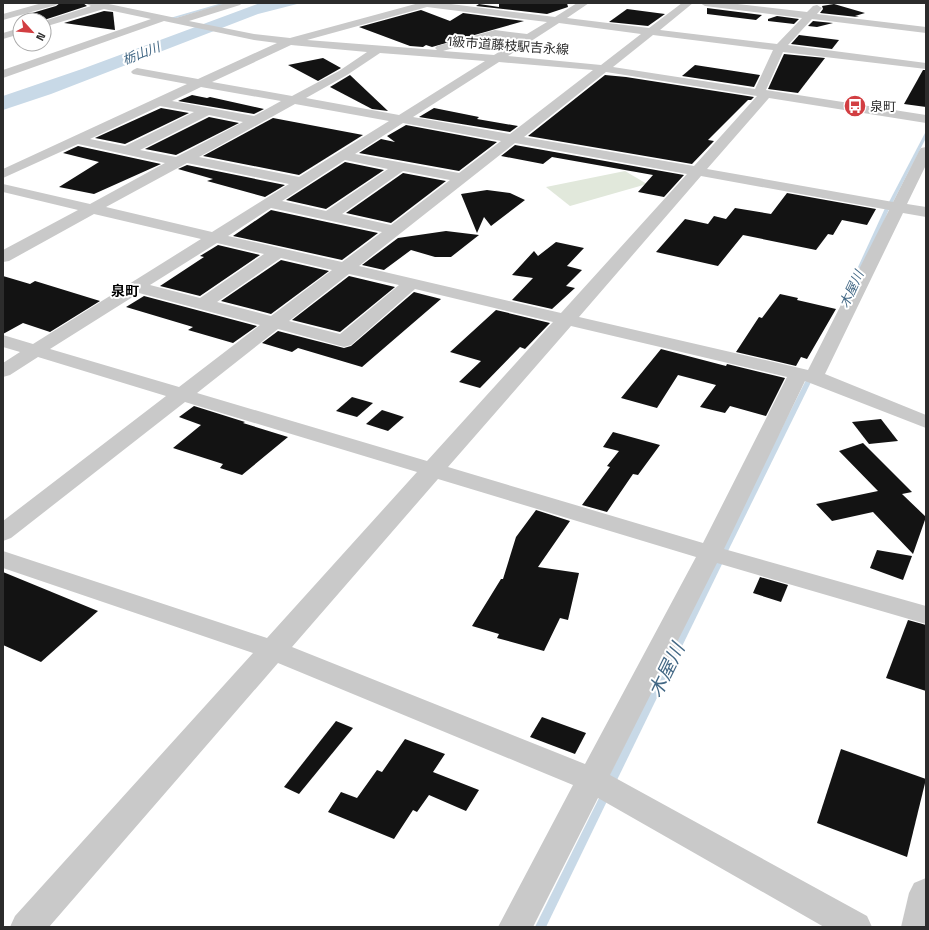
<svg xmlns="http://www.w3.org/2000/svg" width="929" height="930" viewBox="0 0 929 930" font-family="'Space Grotesk','Noto Sans JP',sans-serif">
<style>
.green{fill:#e1e8db}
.water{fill:#c8d9e7}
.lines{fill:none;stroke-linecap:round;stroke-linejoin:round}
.stream{fill:#c8d9e7;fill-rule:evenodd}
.building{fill:#131313}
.minor{fill:#c9c9c9;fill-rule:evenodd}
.labels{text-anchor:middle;stroke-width:4;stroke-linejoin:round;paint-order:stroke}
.far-street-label{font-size:13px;fill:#2c2c2c;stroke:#fff}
.far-water-label{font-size:13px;font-style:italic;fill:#436885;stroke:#fff}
.far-poi-label{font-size:13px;fill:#2c2c2c;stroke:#fff;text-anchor:start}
.far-quarter-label{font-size:14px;font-weight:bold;fill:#000;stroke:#fff}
.near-water-label{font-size:19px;font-style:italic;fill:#436885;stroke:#fff}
</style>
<rect width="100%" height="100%" fill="#fff"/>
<polygon class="green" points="625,171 647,184 570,206 546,187"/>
<polygon class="water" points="260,3 301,3 258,14 51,94 3,110 3,96 82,69"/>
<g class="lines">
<g class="stream">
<polygon points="222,3 228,3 173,19 170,18"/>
<polygon points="925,133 926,133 926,138 893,202 889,203 889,202"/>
<polygon points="886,206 890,207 864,267 863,268 859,268 858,267"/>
<polygon points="809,378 812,380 728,551 724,554 721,553 720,551 806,380"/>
<polygon points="720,557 723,558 724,560 617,780 615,783 612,784 609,783 607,780 716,560 717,558"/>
<polygon points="604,793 607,794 609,797 546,927 535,927 601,794"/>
</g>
</g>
<g class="building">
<polygon points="60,3 83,3 87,6 44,20 22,16 56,6"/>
<polygon points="499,3 567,3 568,7 547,14 476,6 479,4 499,7"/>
<polygon points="834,4 865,13 855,16 859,17 857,17 820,13 823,9 822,6"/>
<polygon points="707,8 762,15 756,20 707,14"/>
<polygon points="627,9 665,14 648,26 609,22"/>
<polygon points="421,10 450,21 463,13 524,21 432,47 426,45 423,47 410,46 359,27"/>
<polygon points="104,11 113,12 115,30 64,23"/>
<polygon points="777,16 799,19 794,24 768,21 768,19"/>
<polygon points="813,21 833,23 817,27 808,26"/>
<polygon points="799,35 839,40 832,49 791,44"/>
<polygon points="784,54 825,58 798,93 768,89"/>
<polygon points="323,58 341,68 318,81 288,65"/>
<polygon points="695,65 760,75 754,87 682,76"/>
<polygon points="923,70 926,70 926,107 904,104"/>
<polygon points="350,75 388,111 372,109 330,87"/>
<polygon points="605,75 626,77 754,97 751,100 748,100 708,140 714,141 692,164 528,136"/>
<polygon points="192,95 207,98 210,97 264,109 254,114 178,101"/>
<polygon points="161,108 189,113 125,144 95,138"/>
<polygon points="434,108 479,117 477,119 518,126 510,132 419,117"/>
<polygon points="209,117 239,123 176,155 145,149"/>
<polygon points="273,118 363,135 299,175 203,156"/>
<polygon points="406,125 497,142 459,171 359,153 381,139 395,142 387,136"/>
<polygon points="515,145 684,175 664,197 638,192 653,175 552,157 543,164 501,156"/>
<polygon points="78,146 161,164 94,194 59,187 99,162 63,153"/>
<polygon points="345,162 384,170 326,209 286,200"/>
<polygon points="187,165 285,185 265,197 207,181 213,179 178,169"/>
<polygon points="403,173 446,181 391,223 346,213"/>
<polygon points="487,190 510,193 525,200 491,226 484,217 477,233 461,194"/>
<polygon points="787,193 876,209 867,225 842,220 833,235 828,234 816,250 743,235 718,266 656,252 685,219 708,224 714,216 726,219 735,208 771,214"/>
<polygon points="271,210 378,233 342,260 233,236"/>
<polygon points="446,231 479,235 451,257 435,257 411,250 384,270 362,265 398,238"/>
<polygon points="556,242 584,248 567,266 582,270 566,286 575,288 552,309 512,300 533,278 512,275 534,251 538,256"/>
<polygon points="218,245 260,255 200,296 160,286 204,257 200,256"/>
<polygon points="281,260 329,271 271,314 221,301"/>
<polygon points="3,276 30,284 35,281 100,301 50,332 23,323 3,334"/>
<polygon points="349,276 395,287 340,332 292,320"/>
<polygon points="414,292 441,299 362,367 298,348 292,352 262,343 278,331 344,348 351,346"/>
<polygon points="780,294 798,298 797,300 836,309 807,359 801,357 796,366 736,352 759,317 762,318"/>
<polygon points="144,296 257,326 233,343 188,330 193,327 126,307"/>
<polygon points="496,310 550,323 525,349 520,347 480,388 459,382 481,361 450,352"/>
<polygon points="661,349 726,366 727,364 785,378 766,416 730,406 725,413 700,407 716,385 678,375 657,408 621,398"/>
<polygon points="352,397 373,403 357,417 336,411"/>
<polygon points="194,406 245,422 243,423 288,437 242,475 220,468 223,464 173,448 201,425 179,417"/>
<polygon points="382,410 404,417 388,431 366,424"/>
<polygon points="881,419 898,441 869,444 852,422"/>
<polygon points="613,432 660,445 638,475 633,474 607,512 582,505 610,467 607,466 619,451 603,447"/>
<polygon points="863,443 912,492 902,494 926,517 913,554 873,512 832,521 816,504 878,491 839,451"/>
<polygon points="536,510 570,521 538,567 579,573 568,620 560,618 544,651 497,638 499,634 472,626 501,579 503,579 516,537"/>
<polygon points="877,550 912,556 903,580 870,568"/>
<polygon points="3,572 98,611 41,662 3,645"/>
<polygon points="760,577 788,585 781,602 753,593"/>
<polygon points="908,620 926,625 926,691 886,678"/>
<polygon points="542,717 586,733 575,754 530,737"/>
<polygon points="336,721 353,728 299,794 284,787"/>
<polygon points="405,739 445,754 433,772 479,790 466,811 429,795 417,812 413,810 394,839 328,812 341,792 357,798 377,770 382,772"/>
<polygon points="841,749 926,779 907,857 817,823"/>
</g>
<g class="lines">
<g class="minor">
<polygon points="42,3 58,3 56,5 3,20 3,14"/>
<path d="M84,3H104L176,18L226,3H242L240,5L189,21L254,34L290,38L419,3H443L555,17L577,3H589L567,18L649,28L682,3H693L660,30L777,44L802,18L705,6L700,3H729L807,12L813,6L817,5L822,8L817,14L926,27V33L812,19L788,45L926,63V69L783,52L766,90L926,115V123L769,98L707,169L893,202L919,151L921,148L926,147V165L907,204L926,207V217L903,213L825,374L926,415V428L805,381L724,549L926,606V624L717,563L610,775L867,916L872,927H824L598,798L533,927H498L573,785L278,663L49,927H10L15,916L253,653L3,568V551L267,638L417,472L185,402L11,538L3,541V521L166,396L38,357L10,375L3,377V363L20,352L3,347V335L33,344L201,239L94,214L9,261L3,262V250L78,210L3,192V184L90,204L165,163L78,144L3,178V169L187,84L133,74L131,72L133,70L137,68L198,79L277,43L254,40L164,21L3,78V70L151,19L104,9L44,27V21L91,6ZM427,7L547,22L527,34L495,30L437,46L435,48L437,50L307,40ZM559,23L641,34L601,65L508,56ZM653,35L773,50L755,89L613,67ZM495,36L519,40L494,55L443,51ZM291,45L367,52L339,71L292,96L212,82ZM380,53L485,61L399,115L306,98L347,75ZM499,62L593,70L510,134L413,117ZM606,72L757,96L694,166L524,137ZM201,87L281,101L254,116L172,101ZM295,104L389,121L299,177L199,157ZM160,106L194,112L125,146L90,139ZM209,115L243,122L176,157L140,150ZM403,123L501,141L459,173L355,154ZM515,143L687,174L561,313L359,266ZM345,160L388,169L326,211L282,201ZM187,163L289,184L212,232L106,207ZM403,171L450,180L391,225L342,214ZM701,176L889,210L808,370L579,317ZM271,208L382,232L342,262L228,236ZM217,243L264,254L200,298L150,285ZM281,258L332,270L271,316L217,302ZM349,274L399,285L340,334L289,321ZM415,289L553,322L427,461L197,393L278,329L344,347L351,345ZM139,293L260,325L179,387L50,349ZM571,326L787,377L703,543L448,467ZM438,479L696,557L585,764L292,647Z"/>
<polygon points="20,28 20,34 3,39 3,33"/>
<polygon points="926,878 926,927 901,927 909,893 914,883"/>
</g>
</g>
<defs>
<g id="bus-disc" transform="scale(1.15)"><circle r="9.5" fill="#d23e42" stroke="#fff"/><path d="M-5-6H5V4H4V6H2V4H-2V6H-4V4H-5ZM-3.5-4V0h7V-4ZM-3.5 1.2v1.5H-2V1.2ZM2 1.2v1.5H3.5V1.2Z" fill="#fff"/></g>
</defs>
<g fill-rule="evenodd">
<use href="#bus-disc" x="855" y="106"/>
</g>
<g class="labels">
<g class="far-street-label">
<text transform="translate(508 45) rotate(4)" y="5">1級市道藤枝駅吉永線</text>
</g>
<g class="far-water-label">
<text transform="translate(141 53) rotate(-21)" y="5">栃山川</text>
<text transform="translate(851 289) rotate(-65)" y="5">木屋川</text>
</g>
<g class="far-poi-label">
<text x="870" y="111">泉町</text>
</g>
<g class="far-quarter-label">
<text x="125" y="296">泉町</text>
</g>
<g class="near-water-label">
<text transform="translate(666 670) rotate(-64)" y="7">木屋川</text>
</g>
</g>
<rect width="929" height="930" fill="none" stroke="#2c2c2c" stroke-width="8"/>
<g transform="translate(32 32) rotate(117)"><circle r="19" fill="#ffffff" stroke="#ababab"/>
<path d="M0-3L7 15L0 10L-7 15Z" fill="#d23e42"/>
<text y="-6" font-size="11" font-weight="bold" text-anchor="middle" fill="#2c2c2c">N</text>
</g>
</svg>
